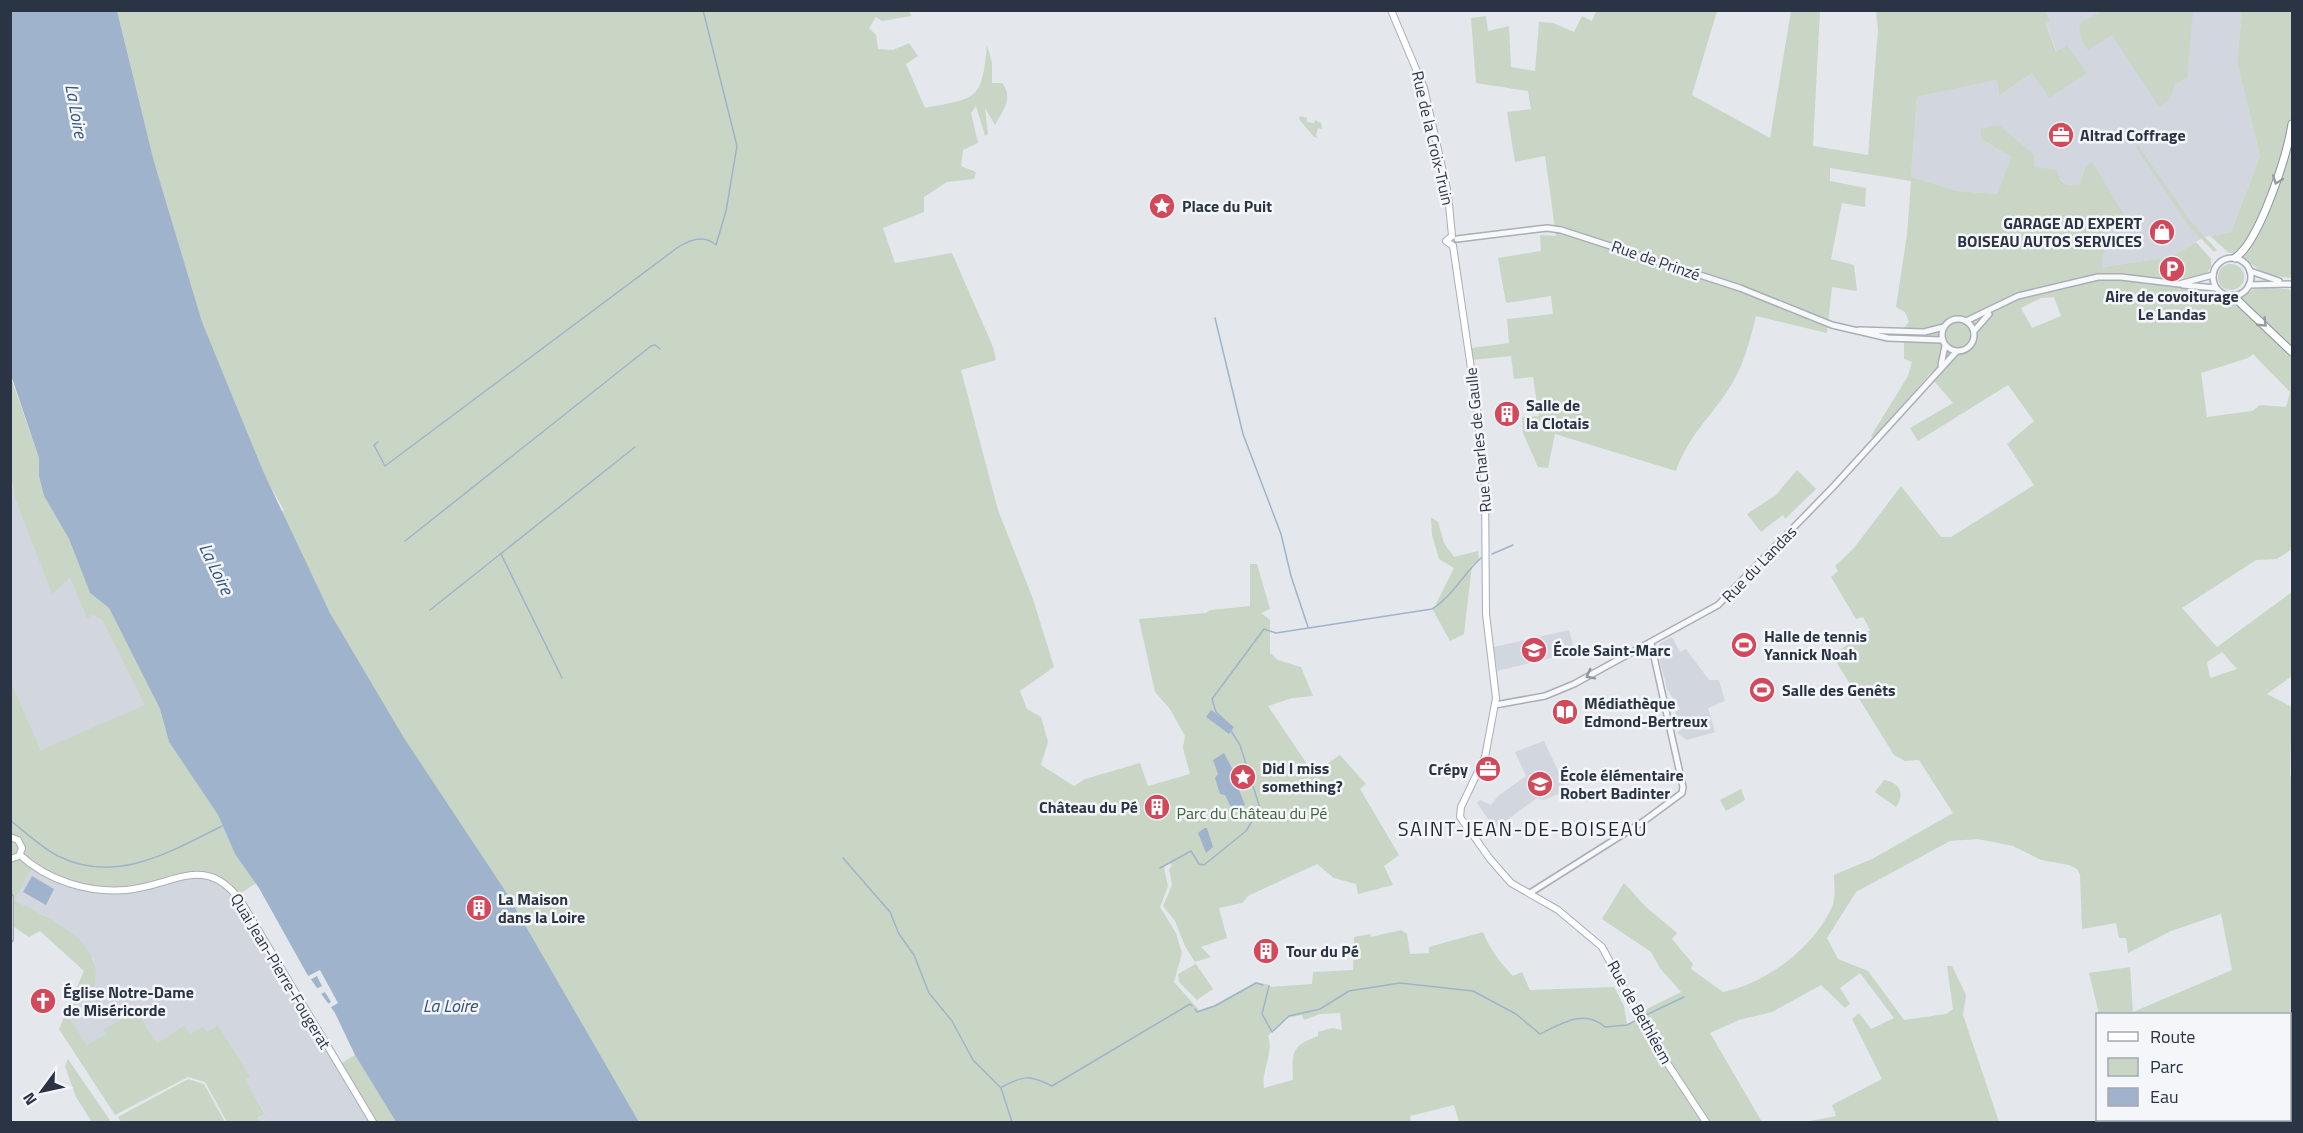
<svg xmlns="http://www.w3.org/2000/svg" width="2303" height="1133" viewBox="0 0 2303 1133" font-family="'Titillium Web',sans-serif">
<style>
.built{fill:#d2d6de}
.green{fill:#c9d6c5;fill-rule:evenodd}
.water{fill:#9fb4cc}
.pier{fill:#e4e7ec}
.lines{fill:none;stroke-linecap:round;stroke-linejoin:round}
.stream{stroke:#9fb4cc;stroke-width:1.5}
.tertiary-casing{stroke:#a9aeb7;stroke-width:8}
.secondary-casing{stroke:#a9aeb7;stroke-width:8}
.trunk-casing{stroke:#8b94a3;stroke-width:9}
.tertiary{stroke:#f7f8fa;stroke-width:5}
.secondary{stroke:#fff;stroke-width:6}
.trunk{stroke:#fff;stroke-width:7}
.oneway{stroke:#959aa2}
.oneway2{stroke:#9196a0}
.labels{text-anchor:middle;stroke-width:5;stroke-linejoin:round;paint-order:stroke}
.poi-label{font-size:16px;font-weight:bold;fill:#2b3445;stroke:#f4f6f9;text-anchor:start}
.street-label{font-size:16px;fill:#2b3445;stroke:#f4f6f9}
.park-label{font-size:16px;fill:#3f6138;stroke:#f4f6f9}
.water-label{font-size:18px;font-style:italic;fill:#34527a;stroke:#f4f6f9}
.quarter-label{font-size:20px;letter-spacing:1.5px;fill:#1d2536;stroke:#f4f6f9}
</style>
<rect width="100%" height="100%" fill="#e4e7ec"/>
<g class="built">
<polygon points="2046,11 2242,11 2237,62 2260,156 2231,232 2204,237 2171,257 2101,267 2106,228 2092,163 2085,167 2080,184 2073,186 2065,184 2058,176 2034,167 1999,125 1981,130 1981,139 2013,157 1997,194 1958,191 1911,177 1917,97 1997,80 1999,96 2032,73 2086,73 2067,46 2057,53 2046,23 2050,20"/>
<polygon points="10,475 15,499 52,593 70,578 87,619 93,615 102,620 146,706 41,750 11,682"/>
<polygon points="1569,630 1575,652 1497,671 1494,647"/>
<polygon points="1672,637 1680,652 1686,649 1709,680 1719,680 1725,701 1708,708 1715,732 1687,740 1677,733 1682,728 1675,712 1680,709 1667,689 1657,649 1660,643"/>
<polygon points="1544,741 1567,790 1544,800 1537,798 1495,829 1477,803 1480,800 1491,805 1498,796 1526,776 1515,752"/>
<polygon points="35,862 51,872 215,876 229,883 246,904 376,1122 260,1122 258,1119 265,1113 244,1080 249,1077 207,1032 189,1034 184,1027 157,1043 104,1030 106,1034 87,1046 66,1013 88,997 96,980 94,959 46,916 14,900"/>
</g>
<g class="green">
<path d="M109,11H909L911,16L882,21L876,17L869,28L876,35L878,49L893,50L909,43L918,56L906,64L925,108C977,98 982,101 987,45L992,63V83H1002C1014,98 1003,110 995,125L985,108L988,134L985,136L976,106L971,113L978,143L963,150L961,166L976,172L974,179L947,182L924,197V212L883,228L895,263L952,253L993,347L996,360L961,370L998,510L1033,599L1054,667L1020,691L1027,709L1041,717L1048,742L1041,765L1074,786L1085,779L1140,763L1148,786L1190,774L1183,748L1185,736L1170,709L1155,692L1139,619L1206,613L1210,610L1250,606V564H1257L1270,609L1261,613L1270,620V653L1278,660L1301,667L1313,696L1292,698L1268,706L1313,773L1340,755L1366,784L1360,789L1399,855L1384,866L1393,885L1358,894L1356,884L1334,878L1317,864L1248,896L1242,903L1219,908L1227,938L1201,947L1211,957L1195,962L1185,946L1175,921L1163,906L1172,885L1169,869L1172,866L1169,862L1164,868L1168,886L1160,907L1176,933L1182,953L1174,982L1199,1010L1214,1005L1256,982L1270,985V987L1312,984L1313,972L1353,970L1354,937L1370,934L1371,937L1401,930L1407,934L1410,954L1429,953V947L1483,932C1490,949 1500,963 1513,976L1522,972L1530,990L1614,987L1624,1006L1627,1025L1637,1022L1641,1012L1681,992L1660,968L1651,952L1602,919L1624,883L1646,907L1677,933L1672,939L1693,964L1691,969L1723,992C1766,984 1814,947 1832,907C1836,898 1834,884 1834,875L1872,859L1953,813L1919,760L1905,761L1894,755L1832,655L1870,630L1863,617L1856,619L1831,577L1838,571L1835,566L1854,548L1901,486L1941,537H1951L2034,485L2007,444L2034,421L2008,385L1918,441L1910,428L1953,403L1934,381L1938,376L1931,372L1875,439L1871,436L1908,376L1912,362L1904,359V328L1909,322L1905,312L1896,307L1907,235L1911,181L1830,168V181L1866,188L1865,207L1842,203L1831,259L1854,265L1857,291L1832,287L1827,333L1756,316C1749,344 1743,369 1726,393C1707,421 1688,437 1676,471L1555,434L1548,468L1538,467L1523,433L1522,417L1539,416L1533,377L1514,379L1511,356L1472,360L1471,348L1509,343L1507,319L1553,314L1551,296L1506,303L1498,258L1541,251L1540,235L1556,236L1545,156L1515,162L1507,112L1531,109L1528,91L1476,83L1471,18L1486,16L1488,31L1509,26L1511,67L1535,71L1539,22L1553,23L1574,32L1582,16L1592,21L1596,11H1717L1692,95L1770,138L1791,11H1820L1813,146L1868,155L1878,29L1876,11H2046L2050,20L2046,24L2056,52L2067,45L2087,73L2049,98L2032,73L1999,96L1997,80L1917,97L1911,177L1958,191L1997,194L2012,157L1981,139V129L1999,125L2034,155V167L2057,170C2059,183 2068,188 2080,184L2085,167L2092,162L2126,218L2106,229L2102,267L2171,257L2196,242L2211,259V267L2206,274L2179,279V288L2210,292L2226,302H2235L2254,289L2267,287L2292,290V549L2277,559L2256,560L2182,608L2217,647L2292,592V676L2267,694L2292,707L2290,776L2292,777V1122H2139L2138,1120H2290V1014H2099L2089,973L2130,967L2133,1012L2232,970L2221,914L2171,931L2128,953L2126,938H2119L2116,923L2082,929L2080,875L2077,869L2069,865L2041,860L2013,846L1978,839L1950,841L1856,892L1827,938L1838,959L1868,971L1904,1020L1946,1014L1953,1009L1947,966H1952L1966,995L1963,1015L1999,1122H1805L1836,1116L1832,1105L1882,1079L1852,1019L1859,1013L1871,1029L1894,1018L1860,973L1840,988L1850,1004L1845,1008L1821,985L1772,1012L1739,1020L1710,1033L1762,1122H1459L1454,1105L1410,1116L1411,1122H639L506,892L398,745L279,513L284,510L250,452L211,360ZM2054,297L2061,316L2032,328L2021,308L2041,298ZM2253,354L2290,392L2286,407L2260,405L2252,411L2207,417L2201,373L2248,358ZM2222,652L2237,669L2210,678L2207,662ZM1340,1013L1342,1030L1332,1028L1318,1032V1036C1291,1046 1292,1052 1293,1080L1264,1088C1261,1070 1274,1054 1268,1036L1286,1018L1302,1015L1304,1020L1320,1014Z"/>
<polygon points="2103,11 2193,11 2187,78 2175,84 2170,99 2159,107 2112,35 2088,50 2081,39 2079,26 2083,21"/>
<polygon points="2242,11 2292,11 2292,278 2264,274 2243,257 2228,252 2210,236 2231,232 2260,156 2237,62"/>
<polygon points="1300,116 1307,118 1307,122 1314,123 1315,120 1321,123 1322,129 1318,128 1316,135 1318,138 1314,137 1299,119"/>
<polygon points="2137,144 2191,222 2217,250 2214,252 2188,225 2136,147"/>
<circle cx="2231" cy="277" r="13"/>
<path d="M10,375L39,458V476L44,496L69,539L90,593L109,608L160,709L169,742L218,815L235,854L256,883L238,895C205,854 161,888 118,889C87,889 61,879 35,863L14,900C42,914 98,938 96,976C96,983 93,992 88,997C83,1002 74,1006 67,1009L84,971L40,931L29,937L11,925V682L41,750L145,705L102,620L93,615L87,619L70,578L52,594L15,499L11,475Z"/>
<polygon points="1797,470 1816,489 1785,519 1783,515 1761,532 1747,514 1776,495"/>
<polygon points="1431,517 1438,522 1444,543 1454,557 1478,551 1479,560 1472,565 1464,634 1450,641 1433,610 1454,568 1439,559 1432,535"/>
<path d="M1884,780C1899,782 1906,794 1896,807L1875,792Z"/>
<polygon points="1741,789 1745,800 1726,811 1720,800"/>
<polygon points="1196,964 1213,989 1197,1000 1179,982 1178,974"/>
<polygon points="136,1011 157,1043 184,1026 190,1034 203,1027 207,1032 218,1025 250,1077 245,1080 265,1114 258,1118 260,1122 227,1122 205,1082 188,1077 115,1115 59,1029 66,1013 87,1045 106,1034 103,1030"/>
<polygon points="355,1055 396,1122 376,1122 340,1064"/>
<polygon points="68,1059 109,1119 110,1122 92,1122 76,1097 65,1066"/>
<polygon points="188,1079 204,1084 225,1122 121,1122 118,1117"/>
</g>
<g class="water">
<polygon points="10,11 117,11 154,162 202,322 263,471 330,613 404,738 506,892 639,1122 396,1122 355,1055 335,1013 307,974 259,888 235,854 218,815 169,742 160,709 109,608 90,593 69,539 44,496 39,476 39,458 11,375"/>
<polygon points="1211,710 1234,727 1229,734 1206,717"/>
<polygon points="1224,753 1233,770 1237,771 1243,786 1239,790 1245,805 1233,811 1225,795 1220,794 1215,778 1218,774 1213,760"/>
<polygon points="1204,828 1207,828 1213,847 1206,853 1198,833"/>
<polygon points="32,876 54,889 46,905 23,892"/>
</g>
<polygon class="pier" points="320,970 338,1003 328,1009 326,1005 331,1002 325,992 319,995 316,989 322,986 317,976 310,980 308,976"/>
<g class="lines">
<g class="stream">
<polyline points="1215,318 1243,434 1281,534 1291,576 1308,627"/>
<path d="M378,442L374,445L385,466L677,248C689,240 704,234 716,245L726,211L737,146L703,10"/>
<polyline points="405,541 651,346 655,345 660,349"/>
<polyline points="501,554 562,678"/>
<polyline points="1492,554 1513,545"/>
<polyline points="430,610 635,447"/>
<path d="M1231,726L1216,712L1212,699L1264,629L1276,633L1432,609C1452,597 1464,573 1481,558"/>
<path d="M10,820C25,832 41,847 58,856C116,885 170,852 222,826"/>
<polyline points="843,858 890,912 899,934 914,955 929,993 952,1021 973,1060 1001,1088 1012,1122"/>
<polyline points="1160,868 1191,851 1199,864 1204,865 1246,831 1260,808 1240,745 1231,731"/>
<path d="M1269,986L1262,1014L1272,1032L1289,1016L1320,1009L1349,991L1400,983L1473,991L1516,1014L1540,1034C1561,1024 1584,1008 1605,1027L1627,1025L1637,1020"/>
<polyline points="1195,1009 1197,1012 1215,1006 1256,983 1263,985"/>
<polyline points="1644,1016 1684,997"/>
<path d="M1002,1087C1025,1075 1029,1075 1052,1086L1190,1004L1192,1006"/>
</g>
<g class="tertiary-casing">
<g id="tertiary">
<polyline points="1457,239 1547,228 1561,230 1740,288 1832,325 1888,338 1942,340"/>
<circle cx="2232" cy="277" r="19"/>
<polyline points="2250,271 2279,281"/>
<polyline points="2183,285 2216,288"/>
<polyline points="2249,285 2292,284"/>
<circle cx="1958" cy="335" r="16"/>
<polyline points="1966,321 2018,296 2098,277 2121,277 2179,284 2213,275"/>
<polyline points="1859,330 1924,332 1944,327"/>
<polyline points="1974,331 1989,314"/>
<polyline points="1941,365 1945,346"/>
<polyline points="1495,705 1545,696 1574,684 1718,605 1833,487 1956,352"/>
<polyline points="1530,893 1644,821 1682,793 1683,787 1651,643"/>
<polyline points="10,897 10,939"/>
</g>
</g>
<g class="secondary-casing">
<g id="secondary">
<polyline points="1391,10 1424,88 1448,194 1452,236"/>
<polyline points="1452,236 1446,241 1453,246"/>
<polyline points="1453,246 1477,409 1485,486 1486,614 1496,698 1485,757 1461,807 1460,817 1490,859 1511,883 1558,910 1602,947 1652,1040 1706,1122"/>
<polyline points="10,837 18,840 22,848 19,856 10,859"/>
<path d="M20,855C48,881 89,893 126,890C174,886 206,851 242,903L373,1122"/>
</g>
</g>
<g class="trunk-casing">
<g id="trunk">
<path d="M2235,258C2260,241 2287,155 2292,124"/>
<polyline points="2233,296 2292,352"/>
</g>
</g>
<use href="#tertiary" class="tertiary"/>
<use href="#secondary" class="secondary"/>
<use href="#trunk" class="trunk"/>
</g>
<defs><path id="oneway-chevron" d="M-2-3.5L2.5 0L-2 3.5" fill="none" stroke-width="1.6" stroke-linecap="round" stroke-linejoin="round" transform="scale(1.5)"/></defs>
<g class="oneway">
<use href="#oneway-chevron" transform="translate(2277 180) rotate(110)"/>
<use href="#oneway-chevron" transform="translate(2263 323) rotate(44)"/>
</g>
<use class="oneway2" href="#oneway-chevron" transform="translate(1590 675) rotate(153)"/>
<defs>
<g id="office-disc" transform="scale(1.35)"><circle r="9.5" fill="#d1495b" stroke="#f4f6f9"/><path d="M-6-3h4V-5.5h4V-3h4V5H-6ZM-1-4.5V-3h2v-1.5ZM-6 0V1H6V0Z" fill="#fff"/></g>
<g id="sight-disc" transform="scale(1.35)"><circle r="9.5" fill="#d1495b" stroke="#f4f6f9"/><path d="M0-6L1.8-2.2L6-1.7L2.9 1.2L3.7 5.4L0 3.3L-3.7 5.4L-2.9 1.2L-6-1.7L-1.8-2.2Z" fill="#fff"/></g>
<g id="shop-disc" transform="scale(1.35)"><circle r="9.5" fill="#d1495b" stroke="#f4f6f9"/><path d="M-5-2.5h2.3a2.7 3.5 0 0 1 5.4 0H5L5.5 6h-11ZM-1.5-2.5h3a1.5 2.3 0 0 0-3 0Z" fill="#fff"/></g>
<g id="parking-disc" transform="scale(1.35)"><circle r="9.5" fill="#d1495b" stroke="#f4f6f9"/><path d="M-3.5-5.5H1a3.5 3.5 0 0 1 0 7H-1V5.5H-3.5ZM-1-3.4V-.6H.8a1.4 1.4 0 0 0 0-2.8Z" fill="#fff"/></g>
<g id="building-disc" transform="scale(1.35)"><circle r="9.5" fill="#d1495b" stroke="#f4f6f9"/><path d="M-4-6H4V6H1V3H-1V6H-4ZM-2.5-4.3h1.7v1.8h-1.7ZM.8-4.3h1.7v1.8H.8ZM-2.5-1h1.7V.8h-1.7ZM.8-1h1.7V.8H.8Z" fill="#fff"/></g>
<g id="stadium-disc" transform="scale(1.35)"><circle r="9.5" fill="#d1495b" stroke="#f4f6f9"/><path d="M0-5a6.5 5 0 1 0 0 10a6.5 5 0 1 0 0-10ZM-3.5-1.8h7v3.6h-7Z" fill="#fff"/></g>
<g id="school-disc" transform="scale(1.35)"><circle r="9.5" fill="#d1495b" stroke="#f4f6f9"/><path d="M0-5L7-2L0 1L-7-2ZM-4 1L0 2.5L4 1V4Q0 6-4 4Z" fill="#fff"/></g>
<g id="library-disc" transform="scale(1.35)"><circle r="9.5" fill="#d1495b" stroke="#f4f6f9"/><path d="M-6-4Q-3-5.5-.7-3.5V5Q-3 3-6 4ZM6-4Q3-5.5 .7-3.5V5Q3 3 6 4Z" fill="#fff"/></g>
<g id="church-disc" transform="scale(1.35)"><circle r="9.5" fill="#d1495b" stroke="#f4f6f9"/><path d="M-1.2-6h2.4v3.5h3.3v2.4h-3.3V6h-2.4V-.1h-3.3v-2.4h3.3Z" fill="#fff"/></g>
</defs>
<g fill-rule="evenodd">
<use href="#office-disc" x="2061" y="135"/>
<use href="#sight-disc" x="1162" y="206"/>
<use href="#shop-disc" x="2162" y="232"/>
<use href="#parking-disc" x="2172" y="269"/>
<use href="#building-disc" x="1507" y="414"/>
<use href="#stadium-disc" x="1744" y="645"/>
<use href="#school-disc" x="1534" y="650"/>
<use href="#stadium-disc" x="1762" y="690"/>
<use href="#library-disc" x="1565" y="712"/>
<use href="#office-disc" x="1488" y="769"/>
<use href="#sight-disc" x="1243" y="777"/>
<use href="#school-disc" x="1540" y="784"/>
<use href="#building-disc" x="1157" y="807"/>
<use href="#building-disc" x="479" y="908"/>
<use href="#building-disc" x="1266" y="951"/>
<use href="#church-disc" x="43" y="1001"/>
</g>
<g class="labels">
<g class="poi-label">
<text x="2080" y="141">Altrad Coffrage</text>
<text x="1182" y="212">Place du Puit</text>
<text x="2142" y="229" text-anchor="end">GARAGE AD EXPERT<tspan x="2142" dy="18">BOISEAU AUTOS SERVICES</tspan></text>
<text x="2172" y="302" text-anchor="middle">Aire de covoiturage<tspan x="2172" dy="18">Le Landas</tspan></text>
<text x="1526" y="411">Salle de<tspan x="1526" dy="18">la Clotais</tspan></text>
<text x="1764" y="642">Halle de tennis<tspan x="1764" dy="18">Yannick Noah</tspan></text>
<text x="1553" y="656">École Saint-Marc</text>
<text x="1782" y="696">Salle des Genêts</text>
<text x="1584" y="709">Médiathèque<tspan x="1584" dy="18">Edmond-Bertreux</tspan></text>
<text x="1262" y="774">Did I miss<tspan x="1262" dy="18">something?</tspan></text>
<text x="1468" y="775" text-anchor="end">Crépy</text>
<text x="1560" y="781">École élémentaire<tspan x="1560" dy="18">Robert Badinter</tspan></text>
<text x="1138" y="813" text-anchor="end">Château du Pé</text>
<text x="498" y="905">La Maison<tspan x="498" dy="18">dans la Loire</tspan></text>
<text x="1286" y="957">Tour du Pé</text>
<text x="63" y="998">Église Notre-Dame<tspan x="63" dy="18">de Miséricorde</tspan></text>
</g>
<g class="street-label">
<text transform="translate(1433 138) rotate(77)" y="6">Rue de la Croix-Truin</text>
<text transform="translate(1656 260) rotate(19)" y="6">Rue de Prinzé</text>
<text transform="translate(1478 440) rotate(-96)" y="6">Rue Charles de Gaulle</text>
<text transform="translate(1759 564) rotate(-46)" y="6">Rue du Landas</text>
<text transform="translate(281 971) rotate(59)" y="6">Quai Jean-Pierre-Fougerat</text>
<text transform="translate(1640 1012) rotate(61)" y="6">Rue de Bethléem</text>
</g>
<g class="park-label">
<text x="1252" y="819">Parc du Château du Pé</text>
</g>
<g class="water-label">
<text transform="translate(76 111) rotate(80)" y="6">La Loire</text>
<text transform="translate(216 569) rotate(64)" y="6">La Loire</text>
<text x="450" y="1012">La Loire</text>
</g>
<g class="quarter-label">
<text x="1523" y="836">SAINT-JEAN-DE-BOISEAU</text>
</g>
</g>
<rect width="2303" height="1133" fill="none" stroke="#2b3445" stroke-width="24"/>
<rect x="2096" y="1013" width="195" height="108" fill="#f4f6f9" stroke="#a4a8b1" stroke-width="1.5"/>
<rect x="2108" y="1032" width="30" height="9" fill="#ffffff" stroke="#a4a8b1" stroke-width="1.5"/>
<text x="2150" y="1043" font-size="18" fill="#2b3445">Route</text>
<rect x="2108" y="1058" width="30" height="18" fill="#c9d6c5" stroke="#a4a8b1" stroke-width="1.5"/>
<text x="2150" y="1073" font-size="18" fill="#2b3445">Parc</text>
<rect x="2108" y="1088" width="30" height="18" fill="#9fb4cc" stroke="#a4a8b1" stroke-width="1.5"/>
<text x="2150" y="1103" font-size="18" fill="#2b3445">Eau</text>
<g transform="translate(42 1091) rotate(237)" stroke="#f4f6f9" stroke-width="4.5" paint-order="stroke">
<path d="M0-4.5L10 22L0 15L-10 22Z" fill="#2b3445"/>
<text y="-9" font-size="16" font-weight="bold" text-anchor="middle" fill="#2b3445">N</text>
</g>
</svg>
